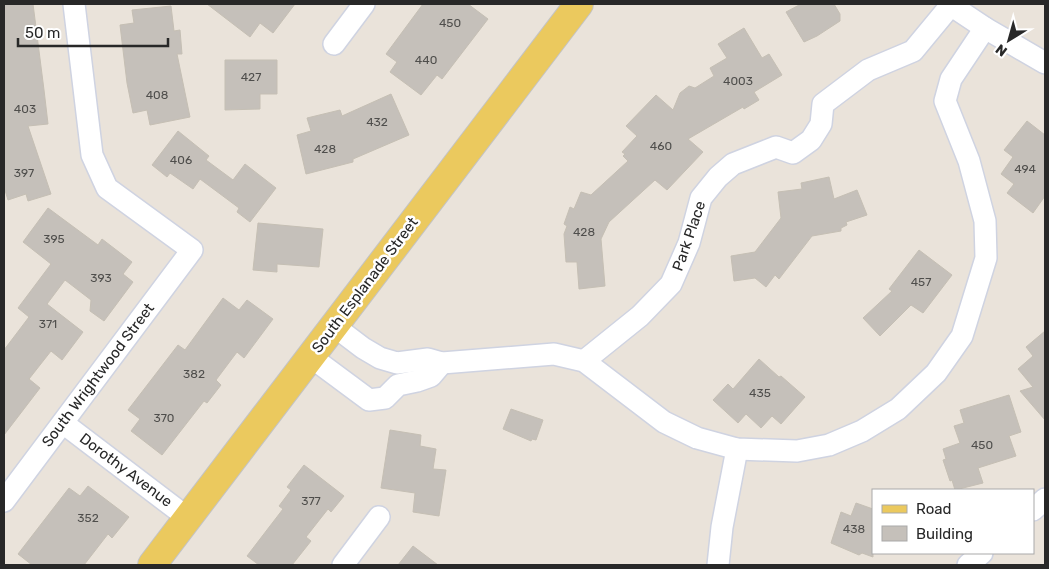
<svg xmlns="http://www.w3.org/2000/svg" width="1049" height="569" viewBox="0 0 1049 569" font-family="Rubik,sans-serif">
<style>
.building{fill:#c5c0ba;stroke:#c5bfb4}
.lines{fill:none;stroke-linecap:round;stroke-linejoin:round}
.minor-casing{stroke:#cfd3e1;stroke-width:24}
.major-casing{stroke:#c3c3c3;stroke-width:30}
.minor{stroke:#fff;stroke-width:21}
.major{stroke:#ebc95e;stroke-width:28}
.labels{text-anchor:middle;stroke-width:5;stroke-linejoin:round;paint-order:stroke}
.number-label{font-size:12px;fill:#4f4e4c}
.street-label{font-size:15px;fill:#282828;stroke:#fff}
</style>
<rect width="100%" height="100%" fill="#eae3da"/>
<g class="building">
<polygon points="4,4 33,4 44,90 48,124 28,126 51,194 28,201 26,194 8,200 4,187"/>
<polygon points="207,4 295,4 273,33 260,23 250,37"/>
<polygon points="423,4 468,4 488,19 442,79 437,75 421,95 390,72 397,62 386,54"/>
<polygon points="801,4 834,4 840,14 840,21 817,36 804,42 786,12"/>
<polygon points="171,6 174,31 180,30 182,54 177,54 190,117 150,125 147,110 133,113 127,83 120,25 134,23 132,10"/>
<polygon points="744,28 762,58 769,54 782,75 754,92 759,100 744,109 743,107 688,139 703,152 667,190 655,180 609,222 601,239 605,286 579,289 577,262 566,262 564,234 567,226 564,224 570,207 574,209 581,192 591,195 628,161 623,156 625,154 622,152 637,136 626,126 656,95 673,110 680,93 689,86 695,88 714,76 710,68 727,58 718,44"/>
<polygon points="225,60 277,60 277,94 260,94 260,109 225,110"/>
<polygon points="391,94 409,135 353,159 353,162 306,174 297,135 311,131 307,118 340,110 342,116"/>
<polygon points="1027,121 1045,135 1045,196 1033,213 1007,193 1014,184 1001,174 1013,157 1004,150"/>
<polygon points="178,131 209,156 206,160 233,180 245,164 276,188 250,222 237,212 239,208 200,179 193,189 170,173 167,177 152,165"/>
<polygon points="829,177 834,199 857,190 867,215 846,222 847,225 841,228 841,231 812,236 779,279 775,275 766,287 755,278 734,281 731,256 755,252 781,218 778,192 802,189 801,183"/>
<polygon points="48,208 98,245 102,239 132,262 123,274 133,282 104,321 90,311 91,300 65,280 47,304 83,332 62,360 51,351 29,379 40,388 4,435 4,350 29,317 18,308 51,264 23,242"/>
<polygon points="258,223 323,229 319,267 277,264 277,272 253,270"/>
<polygon points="919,250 952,275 923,313 911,305 880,336 863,318 892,291 889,289"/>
<polygon points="223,298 239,310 247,300 273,319 244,358 237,352 216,380 221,385 207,403 204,401 162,455 131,431 140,419 128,410 178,345 185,350"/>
<polygon points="1045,331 1045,420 1020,391 1033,387 1018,369 1033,356 1026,347"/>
<polygon points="759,359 779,377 781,376 805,397 781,424 772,416 761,428 746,414 738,423 713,400 728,384 733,389"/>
<polygon points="1009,395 1021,432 1009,436 1016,456 978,468 983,483 955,490 952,480 950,481 943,460 946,459 943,449 960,443 954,426 964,423 960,410"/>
<polygon points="511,409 543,420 536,440 532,439 531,441 503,429"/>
<polygon points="390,430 421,435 420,446 436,449 433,469 446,470 439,516 413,512 415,493 381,488"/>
<polygon points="304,465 344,496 331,512 328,509 306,537 311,541 292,565 259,565 247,556 283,509 279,506 291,490 287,487"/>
<polygon points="88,486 129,517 112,538 108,534 84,565 32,565 18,554 69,488 80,496"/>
<polygon points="856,503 873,509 873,557 862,553 859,555 831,543 841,512 851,516"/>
<polygon points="413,546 438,565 398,565"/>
</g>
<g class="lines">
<g class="minor-casing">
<g id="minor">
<polyline points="949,4 985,28 1045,63"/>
<polyline points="334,44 364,4"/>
<polyline points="334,326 363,348 380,358 397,363 428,359 442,363 554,354 584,361 664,422 697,438 737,449 797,451 829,445 862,431 898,409 936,373 962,336 986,258 985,221 969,161 945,101 951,79 985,28"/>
<polyline points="311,357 369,400 385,398 398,385 417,381 431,376 442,363"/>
<polyline points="584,361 640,316 671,284 689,243 701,198 718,177 733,164 776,147 793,153 811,140 821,124 823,104 868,70 913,51 951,5"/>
<polyline points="63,423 188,518"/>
<polyline points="4,501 192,250 107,188 92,155 74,4"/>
<polyline points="1033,510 1045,499"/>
<polyline points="343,565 379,517"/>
<polyline points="718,565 722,527 737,449"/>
<polyline points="968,565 982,553"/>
</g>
</g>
<g class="major-casing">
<polyline id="major" points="152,565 579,4"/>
</g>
<use href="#minor" class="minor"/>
<use href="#major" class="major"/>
</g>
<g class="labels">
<g class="number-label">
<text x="450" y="27">450</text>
<text x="426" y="64">440</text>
<text x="251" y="81">427</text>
<text x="738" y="85">4003</text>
<text x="157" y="99">408</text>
<text x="25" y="113">403</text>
<text x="377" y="126">432</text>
<text x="661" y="150">460</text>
<text x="325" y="153">428</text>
<text x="181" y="164">406</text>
<text x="1025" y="173">494</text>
<text x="24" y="177">397</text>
<text x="584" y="236">428</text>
<text x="54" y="243">395</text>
<text x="101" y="282">393</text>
<text x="921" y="286">457</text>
<text x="48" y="328">371</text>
<text x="194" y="378">382</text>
<text x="760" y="397">435</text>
<text x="164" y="422">370</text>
<text x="982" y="449">450</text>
<text x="311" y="505">377</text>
<text x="88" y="522">352</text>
<text x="854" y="533">438</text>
</g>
<g class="street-label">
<text transform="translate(689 236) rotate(-71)" y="5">Park Place</text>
<text transform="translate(365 285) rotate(-53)" y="5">South Esplanade Street</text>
<text transform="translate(98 375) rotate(-53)" y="5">South Wrightwood Street</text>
<text transform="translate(126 470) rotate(37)" y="5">Dorothy Avenue</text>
</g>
</g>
<rect width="1049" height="569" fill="none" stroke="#282828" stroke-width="10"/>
<rect x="872" y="489" width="162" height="65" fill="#ffffff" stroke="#a9a9a9"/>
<rect x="882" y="505" width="25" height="8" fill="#ebc95e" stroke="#a9a9a9"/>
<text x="916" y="514" font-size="15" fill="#282828">Road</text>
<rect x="882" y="526" width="25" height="15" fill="#c5c0ba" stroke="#a9a9a9"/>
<text x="916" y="539" font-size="15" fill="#282828">Building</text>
<g transform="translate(1009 40) rotate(217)" stroke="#ffffff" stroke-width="4" paint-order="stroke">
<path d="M0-4L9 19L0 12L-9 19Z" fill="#282828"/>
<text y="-8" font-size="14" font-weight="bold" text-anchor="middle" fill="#282828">N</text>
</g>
<path d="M18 38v8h150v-8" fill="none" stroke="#282828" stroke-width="2.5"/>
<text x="25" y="38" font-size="15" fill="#282828" stroke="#ffffff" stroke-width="4" paint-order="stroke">50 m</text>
</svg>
